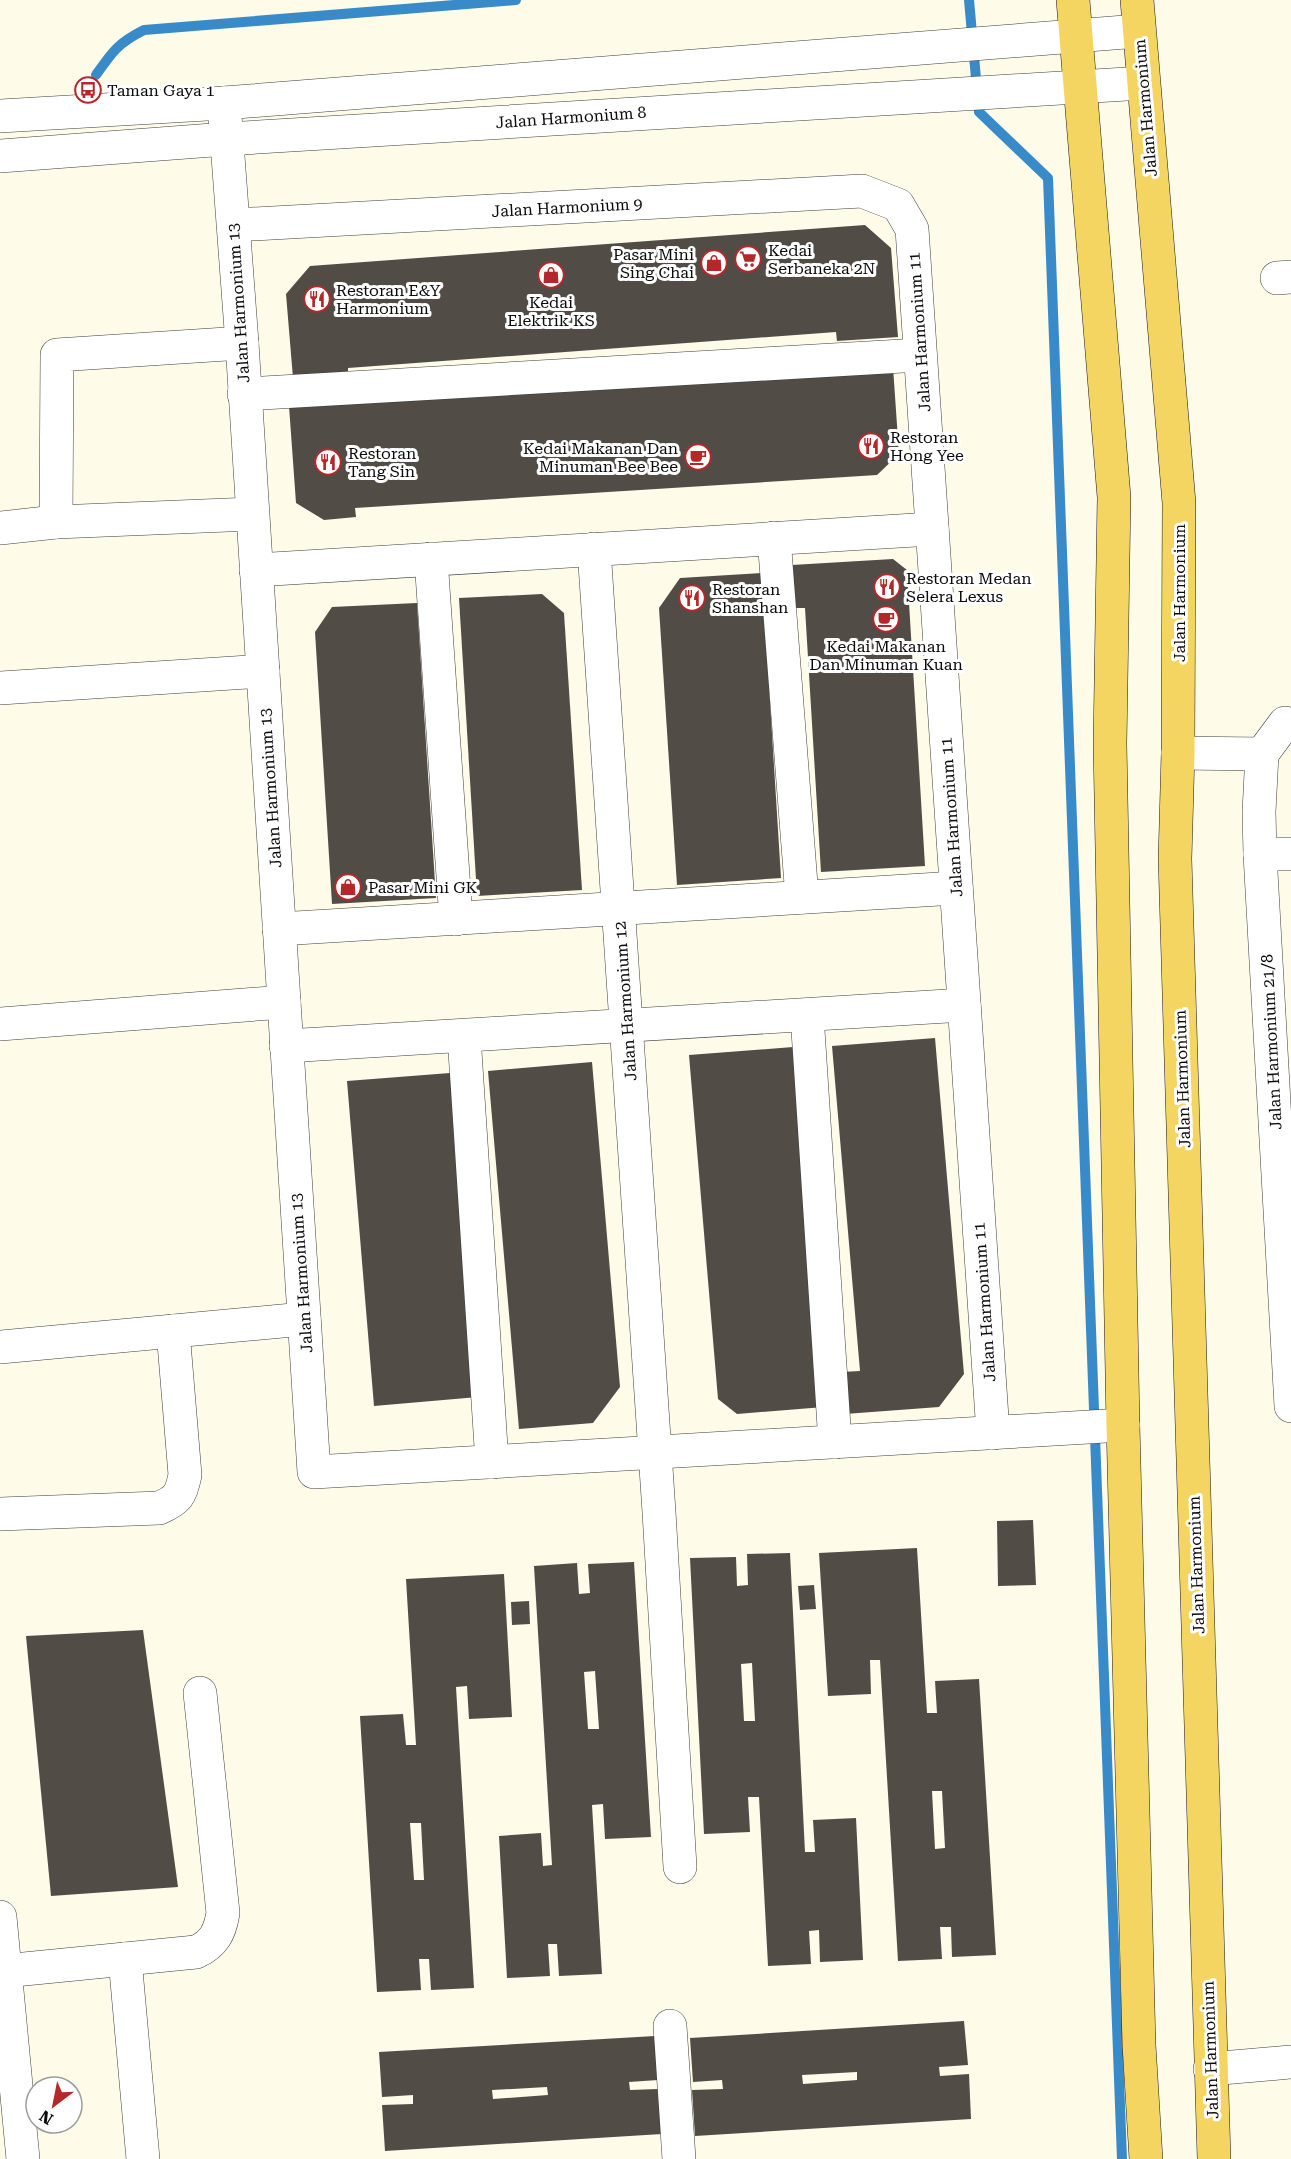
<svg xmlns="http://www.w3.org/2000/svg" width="1291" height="2159" viewBox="0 0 1291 2159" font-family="'Roboto Serif',serif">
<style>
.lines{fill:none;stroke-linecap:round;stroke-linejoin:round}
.stream{stroke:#388bc8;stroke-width:10}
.building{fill:#524c47;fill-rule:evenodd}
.minor-casing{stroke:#3d3d3d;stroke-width:34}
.major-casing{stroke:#1b1b1b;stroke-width:34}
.minor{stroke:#fff;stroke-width:33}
.major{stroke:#f4d562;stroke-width:33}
.labels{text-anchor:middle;stroke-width:6;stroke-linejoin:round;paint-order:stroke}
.poi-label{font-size:16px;fill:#0a0a0a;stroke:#fff;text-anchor:start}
.street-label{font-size:16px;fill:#0a0a0a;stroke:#fff}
</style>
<rect width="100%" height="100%" fill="#fefbe8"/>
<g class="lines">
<g class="stream">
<polyline points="969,0 979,112 1048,178 1122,2159"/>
<path d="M96,75C112,52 118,43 144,30L516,0"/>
</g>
</g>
<g class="building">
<polygon points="865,225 891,248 898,337 837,341 836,332 348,368 348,373 293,378 286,294 310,266"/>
<polygon points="893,367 899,454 877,475 355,508 356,517 324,520 296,503 289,406"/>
<polygon points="893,559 907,570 925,866 821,872 805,608 794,608 792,565"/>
<polygon points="762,573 781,878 677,885 659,608 680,578"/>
<polygon points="542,594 564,613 582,890 477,896 459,598"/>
<polygon points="417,603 436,898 332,904 315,632 332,607"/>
<polygon points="935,1038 964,1374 939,1407 845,1414 841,1372 860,1371 832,1046"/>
<polygon points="793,1047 824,1407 737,1414 718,1399 689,1055"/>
<polygon points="592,1062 620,1387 593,1423 519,1429 488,1071"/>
<polygon points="450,1073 478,1397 374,1406 347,1081"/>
<polygon points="1033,1520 1036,1585 998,1586 997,1521"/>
<path d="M917,1548L927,1713H937L935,1681L979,1679L996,1955L952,1957L951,1927H940L942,1959L898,1961L880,1660H870L871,1694L828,1696L819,1553ZM932,1791H942L945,1848L935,1849Z"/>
<path d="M790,1553L805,1852H815L813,1820L856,1818L863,1960L820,1962L819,1930L809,1931L811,1964L768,1966L759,1797H748L750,1832L704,1834L690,1558L736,1557L737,1586L748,1585L747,1554ZM752,1663L755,1721H744L741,1664Z"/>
<path d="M634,1562L651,1837L605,1839L603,1804L592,1805L602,1974L559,1976L557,1944H548L550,1976L507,1978L499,1836L541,1833L543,1866L552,1865L534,1566L577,1563L579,1594L590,1593L588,1564ZM595,1671L599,1729H588L584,1672Z"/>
<path d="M504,1574L512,1717L469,1719L467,1686L456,1687L474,1988L431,1990L429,1959H419L421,1990L377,1992L360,1716L403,1714L406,1745H416L406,1579ZM410,1823H421L424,1880H414Z"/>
<polygon points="814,1585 816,1609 800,1610 798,1586"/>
<polygon points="529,1601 530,1624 512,1625 511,1602"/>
<polygon points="143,1630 178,1887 51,1896 26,1636"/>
<path d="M964,2021L968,2065L939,2067L940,2076L969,2074L971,2119L695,2136L692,2090L723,2089L722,2080L693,2082L690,2038ZM857,2072V2080L803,2084L802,2075Z"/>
<path d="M655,2036L658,2080L629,2082L630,2090L658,2089L662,2134L385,2151L382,2105L413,2104V2095L382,2097L379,2052ZM547,2087L548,2095L493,2099L492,2090Z"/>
</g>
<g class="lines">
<g class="minor-casing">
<g id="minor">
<polyline points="224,103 242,343 314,1472 1123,1425"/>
<polyline points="0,116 224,103 1138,31"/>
<polyline points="0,156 226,139 1143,83"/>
<polyline points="234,225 862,191 898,205 912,229 993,1433"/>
<polyline points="1277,278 1291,277"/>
<polyline points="244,394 920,355"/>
<polyline points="56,522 57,355 242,343"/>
<polyline points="0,528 56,522 252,514"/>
<polyline points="774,538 802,897"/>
<polyline points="594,549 659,1512 680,1867"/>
<polyline points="431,559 456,919"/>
<polyline points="256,570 932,529"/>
<polyline points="0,688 263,671"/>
<polyline points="1178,753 1262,754"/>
<polyline points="1262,754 1285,723"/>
<polyline points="1260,854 1259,812 1262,754"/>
<polyline points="1291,854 1260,854 1291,1406"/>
<polyline points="279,929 956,888"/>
<polyline points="807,1015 835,1442"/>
<polyline points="0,1024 284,1002"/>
<polyline points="464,1036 492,1462"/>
<polyline points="286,1046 964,1005"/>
<polyline points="0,1347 304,1319"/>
<path d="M0,1514L159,1508C178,1500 181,1495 185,1475L173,1331"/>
<polyline points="0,1917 23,2159"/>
<polyline points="125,1959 143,2159"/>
<path d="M4,1971L196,1952C214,1944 220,1932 223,1913L200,1693"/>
<polyline points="670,2026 679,2159"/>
<polyline points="1210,2069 1291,2062"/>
</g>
</g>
<g class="major-casing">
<g id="major">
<polyline points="1073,0 1114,497 1110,744 1123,1425 1139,2045 1146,2159"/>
<polyline points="1137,0 1179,503 1178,753 1175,859 1214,2159"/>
</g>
</g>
<use href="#minor" class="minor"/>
<use href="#major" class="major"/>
</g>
<defs>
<g id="bus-ring" transform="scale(1.35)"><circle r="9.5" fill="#fff" stroke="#b5282a" stroke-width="1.5"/><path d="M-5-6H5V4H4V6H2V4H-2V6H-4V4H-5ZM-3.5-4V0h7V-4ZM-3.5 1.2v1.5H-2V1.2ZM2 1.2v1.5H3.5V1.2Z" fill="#b5282a"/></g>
<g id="supermarket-ring" transform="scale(1.35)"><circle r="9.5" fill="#fff" stroke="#b5282a" stroke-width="1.5"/><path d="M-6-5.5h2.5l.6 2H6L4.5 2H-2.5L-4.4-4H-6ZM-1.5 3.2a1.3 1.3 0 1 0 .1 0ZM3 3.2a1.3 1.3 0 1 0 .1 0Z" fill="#b5282a"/></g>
<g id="shop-ring" transform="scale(1.35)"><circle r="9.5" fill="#fff" stroke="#b5282a" stroke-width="1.5"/><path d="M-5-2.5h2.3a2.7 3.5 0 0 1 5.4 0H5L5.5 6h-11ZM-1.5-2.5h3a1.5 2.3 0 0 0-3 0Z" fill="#b5282a"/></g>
<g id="restaurant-ring" transform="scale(1.35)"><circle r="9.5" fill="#fff" stroke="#b5282a" stroke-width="1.5"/><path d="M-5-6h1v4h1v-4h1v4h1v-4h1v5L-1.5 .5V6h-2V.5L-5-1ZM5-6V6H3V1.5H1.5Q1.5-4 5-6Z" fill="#b5282a"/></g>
<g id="cafe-ring" transform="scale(1.35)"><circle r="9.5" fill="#fff" stroke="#b5282a" stroke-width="1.5"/><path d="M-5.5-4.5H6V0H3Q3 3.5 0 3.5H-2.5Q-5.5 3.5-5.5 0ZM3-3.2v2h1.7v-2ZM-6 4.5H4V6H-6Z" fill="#b5282a"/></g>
</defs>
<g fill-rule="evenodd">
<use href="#bus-ring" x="88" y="90"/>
<use href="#supermarket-ring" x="748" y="259"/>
<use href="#shop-ring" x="714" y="263"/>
<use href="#shop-ring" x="551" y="275"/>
<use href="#restaurant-ring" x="317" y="299"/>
<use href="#restaurant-ring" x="871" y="446"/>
<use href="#cafe-ring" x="698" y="457"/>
<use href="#restaurant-ring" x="328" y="462"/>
<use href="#restaurant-ring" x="887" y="587"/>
<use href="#restaurant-ring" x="692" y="598"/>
<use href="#cafe-ring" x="886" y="619"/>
<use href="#shop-ring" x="348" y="887"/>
</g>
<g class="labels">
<g class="poi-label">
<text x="107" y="96">Taman Gaya 1</text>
<text x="768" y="256">Kedai<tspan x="768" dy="18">Serbaneka 2N</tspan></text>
<text x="694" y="260" text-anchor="end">Pasar Mini<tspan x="694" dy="18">Sing Chai</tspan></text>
<text x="336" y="296">Restoran E&amp;Y<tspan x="336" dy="18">Harmonium</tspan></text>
<text x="551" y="308" text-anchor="middle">Kedai<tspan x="551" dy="18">Elektrik KS</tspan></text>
<text x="890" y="443">Restoran<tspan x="890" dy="18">Hong Yee</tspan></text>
<text x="678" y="454" text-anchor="end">Kedai Makanan Dan<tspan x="678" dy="18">Minuman Bee Bee</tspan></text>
<text x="348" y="459">Restoran<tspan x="348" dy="18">Tang Sin</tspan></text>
<text x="906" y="584">Restoran Medan<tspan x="906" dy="18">Selera Lexus</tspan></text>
<text x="712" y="595">Restoran<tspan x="712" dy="18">Shanshan</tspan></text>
<text x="886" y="652" text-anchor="middle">Kedai Makanan<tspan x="886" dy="18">Dan Minuman Kuan</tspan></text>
<text x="368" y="893">Pasar Mini GK</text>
</g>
<g class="street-label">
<text transform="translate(1145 108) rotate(-95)" y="6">Jalan Harmonium</text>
<text transform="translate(571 117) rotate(-4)" y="6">Jalan Harmonium 8</text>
<text transform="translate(567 207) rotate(-3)" y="6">Jalan Harmonium 9</text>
<text transform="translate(238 303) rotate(-94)" y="6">Jalan Harmonium 13</text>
<text transform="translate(919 332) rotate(-94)" y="6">Jalan Harmonium 11</text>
<text transform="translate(1179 593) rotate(-90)" y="6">Jalan Harmonium</text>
<text transform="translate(270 788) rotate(-94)" y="6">Jalan Harmonium 13</text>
<text transform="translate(951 817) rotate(-94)" y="6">Jalan Harmonium 11</text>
<text transform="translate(625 1001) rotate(-94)" y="6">Jalan Harmonium 12</text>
<text transform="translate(1271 1042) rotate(-93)" y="6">Jalan Harmonium 21/8</text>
<text transform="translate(1182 1079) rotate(-92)" y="6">Jalan Harmonium</text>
<text transform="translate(301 1273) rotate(-94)" y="6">Jalan Harmonium 13</text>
<text transform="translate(984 1302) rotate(-94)" y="6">Jalan Harmonium 11</text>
<text transform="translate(1196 1565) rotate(-92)" y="6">Jalan Harmonium</text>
<text transform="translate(1210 2050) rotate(-92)" y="6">Jalan Harmonium</text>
</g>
</g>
<g transform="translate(54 2105) rotate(212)"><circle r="28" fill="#ffffff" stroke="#9d9d9d" stroke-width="1.5"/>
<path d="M0-4.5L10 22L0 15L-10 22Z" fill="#b5282a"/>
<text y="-9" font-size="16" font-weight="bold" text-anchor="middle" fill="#0a0a0a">N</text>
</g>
</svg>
